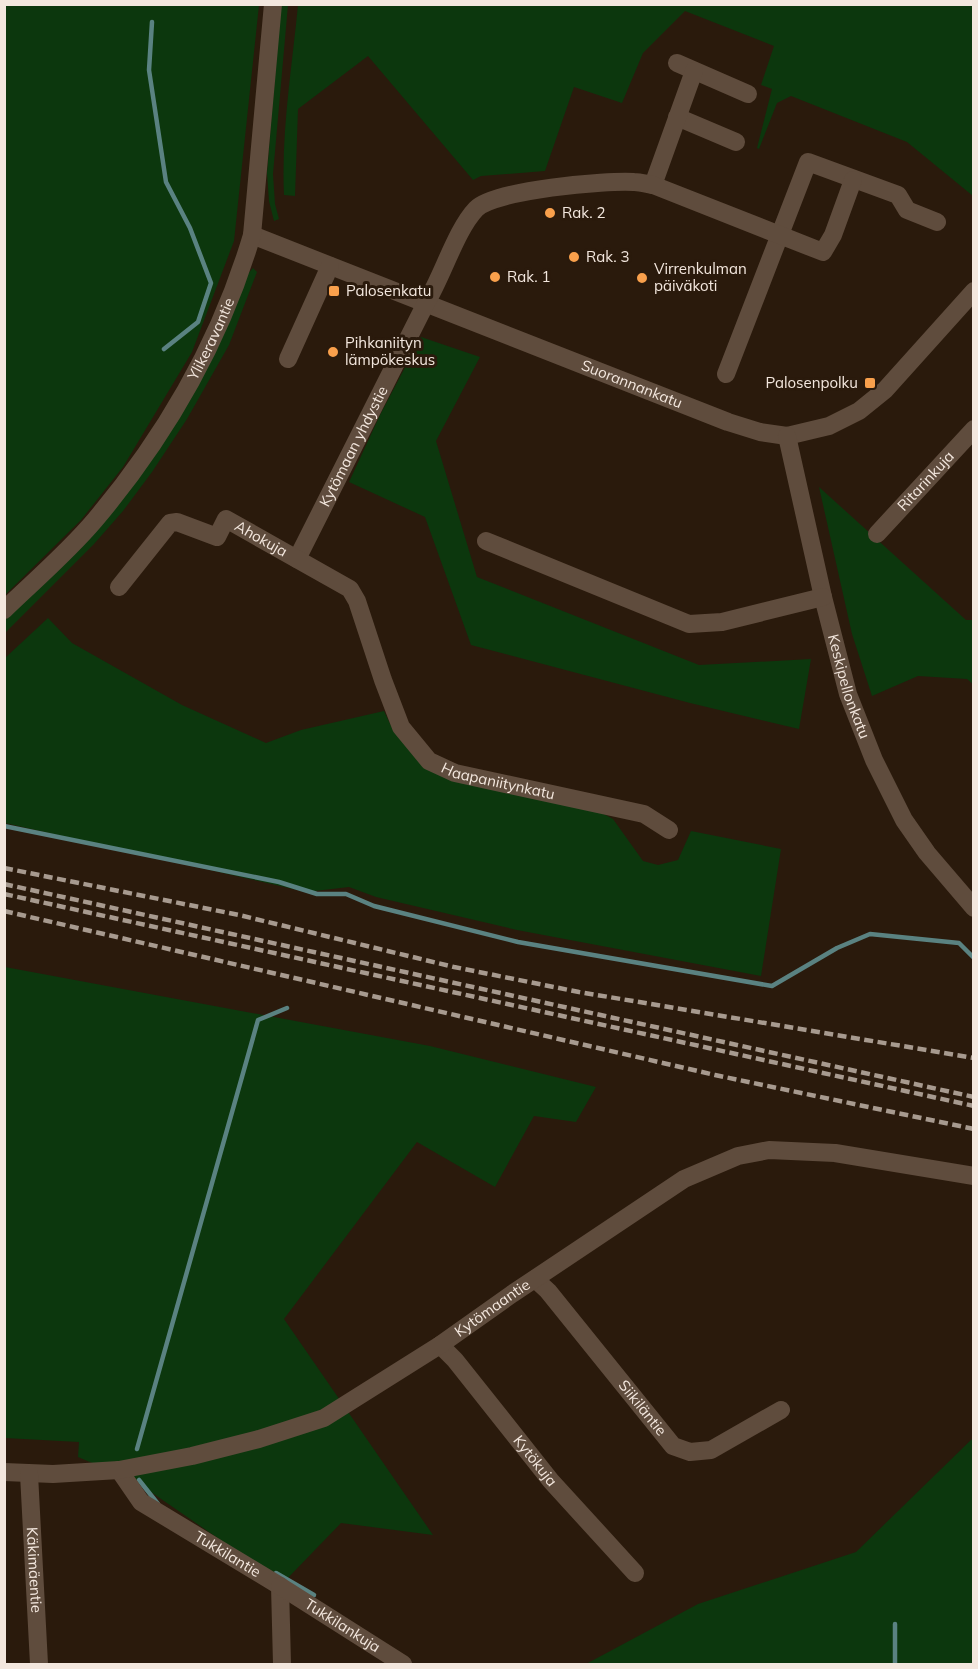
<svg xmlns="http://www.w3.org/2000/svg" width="978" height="1669" viewBox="0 0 978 1669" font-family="Mulish,sans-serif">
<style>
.green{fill:#0c370d}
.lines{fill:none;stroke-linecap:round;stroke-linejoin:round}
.stream{stroke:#5a8281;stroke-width:4.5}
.minor{stroke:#5f4c3d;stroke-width:18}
.rail{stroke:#a79a8f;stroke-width:4.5;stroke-dasharray:9 4.5;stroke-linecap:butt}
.poi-dot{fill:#f9a04c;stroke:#2a1a0c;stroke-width:2}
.labels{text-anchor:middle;stroke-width:6;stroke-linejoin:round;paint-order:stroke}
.poi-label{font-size:15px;fill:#f3e7de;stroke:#2a1a0c;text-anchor:start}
.street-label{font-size:15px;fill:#f3e7de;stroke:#2a1a0c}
</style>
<rect width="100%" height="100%" fill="#2a1a0c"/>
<g class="green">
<polygon points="5,4 259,5 234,241 192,352 123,467 81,520 5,595"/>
<polygon points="281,5 288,5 273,174 275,204 279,219 274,221 269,201 267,173"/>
<path d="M298,5H973V196L907,142L791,96L777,103L759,149L757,148L772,89L761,85L774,46L685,11L643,53L622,103L574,87L545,171L481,176L473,180L368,56L298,109L295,196L284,195C281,132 292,67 298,5Z"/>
<polygon points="253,268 257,272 229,345 187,419 152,472 123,511 94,544 5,633 5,620 87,537 245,277"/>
<polygon points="421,337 480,357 436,441 477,577 699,665 811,659 799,729 690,703 471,645 425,517 349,482 380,415"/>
<polygon points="819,487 966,620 973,620 973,684 967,679 918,676 872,696 852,634"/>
<polygon points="48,618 72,643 182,705 266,743 301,730 384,711 394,732 422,764 600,812 613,819 643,861 658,865 678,860 691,831 781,849 761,976 517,930 376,897 349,887 306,892 5,823 5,658"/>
<polygon points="5,967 430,1046 596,1087 576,1122 534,1116 495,1187 417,1142 284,1319 433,1535 341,1523 283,1583 135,1481 78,1457 79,1442 5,1438"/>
<polygon points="973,1438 973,1664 586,1664 698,1604 856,1552"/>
</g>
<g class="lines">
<g class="stream">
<polyline points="152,22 149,70 166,182 190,228 211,283 198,322 164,349"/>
<polyline points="4,826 279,882 317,894 346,894 374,906 518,942 772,986 837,948 870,934 959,943 974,958"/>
<polyline points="137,1449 258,1020 287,1008"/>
<polyline points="139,1480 158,1504"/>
<polyline points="276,1573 314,1595"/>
<polyline points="895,1664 895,1624"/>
</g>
<g class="minor">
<polyline points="677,63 748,94"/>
<polyline points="677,117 736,142"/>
<polyline points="653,185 694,71"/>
<path id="s1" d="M252,235L728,422L760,432L787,436L829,426L859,411L885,390L974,291"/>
<polyline points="288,359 330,266"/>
<polyline points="726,374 808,162 898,195 907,210 937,222"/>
<path id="s2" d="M787,436L823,597L848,694L874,760L904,820L927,853L974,908"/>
<path id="s3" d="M877,534L974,429"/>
<polyline points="486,541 689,624 722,622 823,597"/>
<path id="s4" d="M297,559L426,303C443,275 456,230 476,209C494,190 607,180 634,182C640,182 647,184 653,185L823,252L833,235L853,180"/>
<path id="s5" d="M119,587L170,523L177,522L217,537L226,519L350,589L357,601L383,680L401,727L429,761L455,773L644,814L669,830"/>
<path id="s6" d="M4,610C34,581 68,552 95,520C165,437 221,340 252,235L273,4"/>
<path id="s7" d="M535,1279L548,1291L673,1446L690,1452L711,1450L781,1410"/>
<path id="s8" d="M440,1345L455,1360L551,1481L635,1573"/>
<path id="s9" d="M119,1470L141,1502L280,1586L282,1664"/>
<path id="s10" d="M4,1472L53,1474L119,1470L192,1456L259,1439L324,1418L440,1345L512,1294L684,1179L738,1156L769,1150L835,1153L974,1176"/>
<path id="s11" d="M29,1474L39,1664"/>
<path id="s12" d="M280,1586L403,1664"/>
</g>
<g class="rail">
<polyline points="4,868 239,915 454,967 579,992 974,1058"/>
<polyline points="4,884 974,1097"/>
<polyline points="4,894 974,1106"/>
<polyline points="4,911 715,1075 974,1129"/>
</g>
</g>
<g class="poi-dot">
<circle cx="550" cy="213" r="6"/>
<circle cx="574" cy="257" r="6"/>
<circle cx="495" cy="277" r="6"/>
<circle cx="642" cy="278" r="6"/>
<rect x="328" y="285" width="12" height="12" rx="3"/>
<circle cx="333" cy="352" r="6"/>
<rect x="864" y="377" width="12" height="12" rx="3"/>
</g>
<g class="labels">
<g class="poi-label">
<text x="562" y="218">Rak. 2</text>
<text x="586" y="262">Rak. 3</text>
<text x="654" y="274">Virrenkulman<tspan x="654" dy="17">päiväkoti</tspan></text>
<text x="507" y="282">Rak. 1</text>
<text x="346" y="296">Palosenkatu</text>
<text x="345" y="348">Pihkaniityn<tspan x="345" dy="17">lämpökeskus</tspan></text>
<text x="858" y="388" text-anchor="end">Palosenpolku</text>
</g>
<g class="street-label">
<text dy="5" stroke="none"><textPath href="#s6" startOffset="344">Ylikeravantie</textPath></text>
<text dy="5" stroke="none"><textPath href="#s1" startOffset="408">Suorannankatu</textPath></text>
<text dy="5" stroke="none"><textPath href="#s4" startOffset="126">Kytömaan yhdystie</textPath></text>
<text dy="5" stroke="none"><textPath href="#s3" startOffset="72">Ritarinkuja</textPath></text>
<text dy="5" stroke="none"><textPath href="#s5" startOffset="192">Ahokuja</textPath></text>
<text dy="5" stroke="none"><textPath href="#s2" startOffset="258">Keskipellonkatu</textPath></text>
<text dy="5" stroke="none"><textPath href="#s5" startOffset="558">Haapaniitynkatu</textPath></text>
<text dy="5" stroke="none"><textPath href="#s10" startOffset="528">Kytömaantie</textPath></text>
<text dy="5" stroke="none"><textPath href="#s7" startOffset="168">Siikiläntie</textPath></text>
<text dy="5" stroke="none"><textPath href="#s8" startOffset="150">Kytökuja</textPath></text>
<text dy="5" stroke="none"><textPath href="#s9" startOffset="140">Tukkilantie</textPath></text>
<text dy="5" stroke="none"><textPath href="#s11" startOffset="96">Käkimäentie</textPath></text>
<text dy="5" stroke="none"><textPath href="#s12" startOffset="74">Tukkilankuja</textPath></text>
</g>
</g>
<rect width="978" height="1669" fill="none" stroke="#f3e7de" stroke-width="12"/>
</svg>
